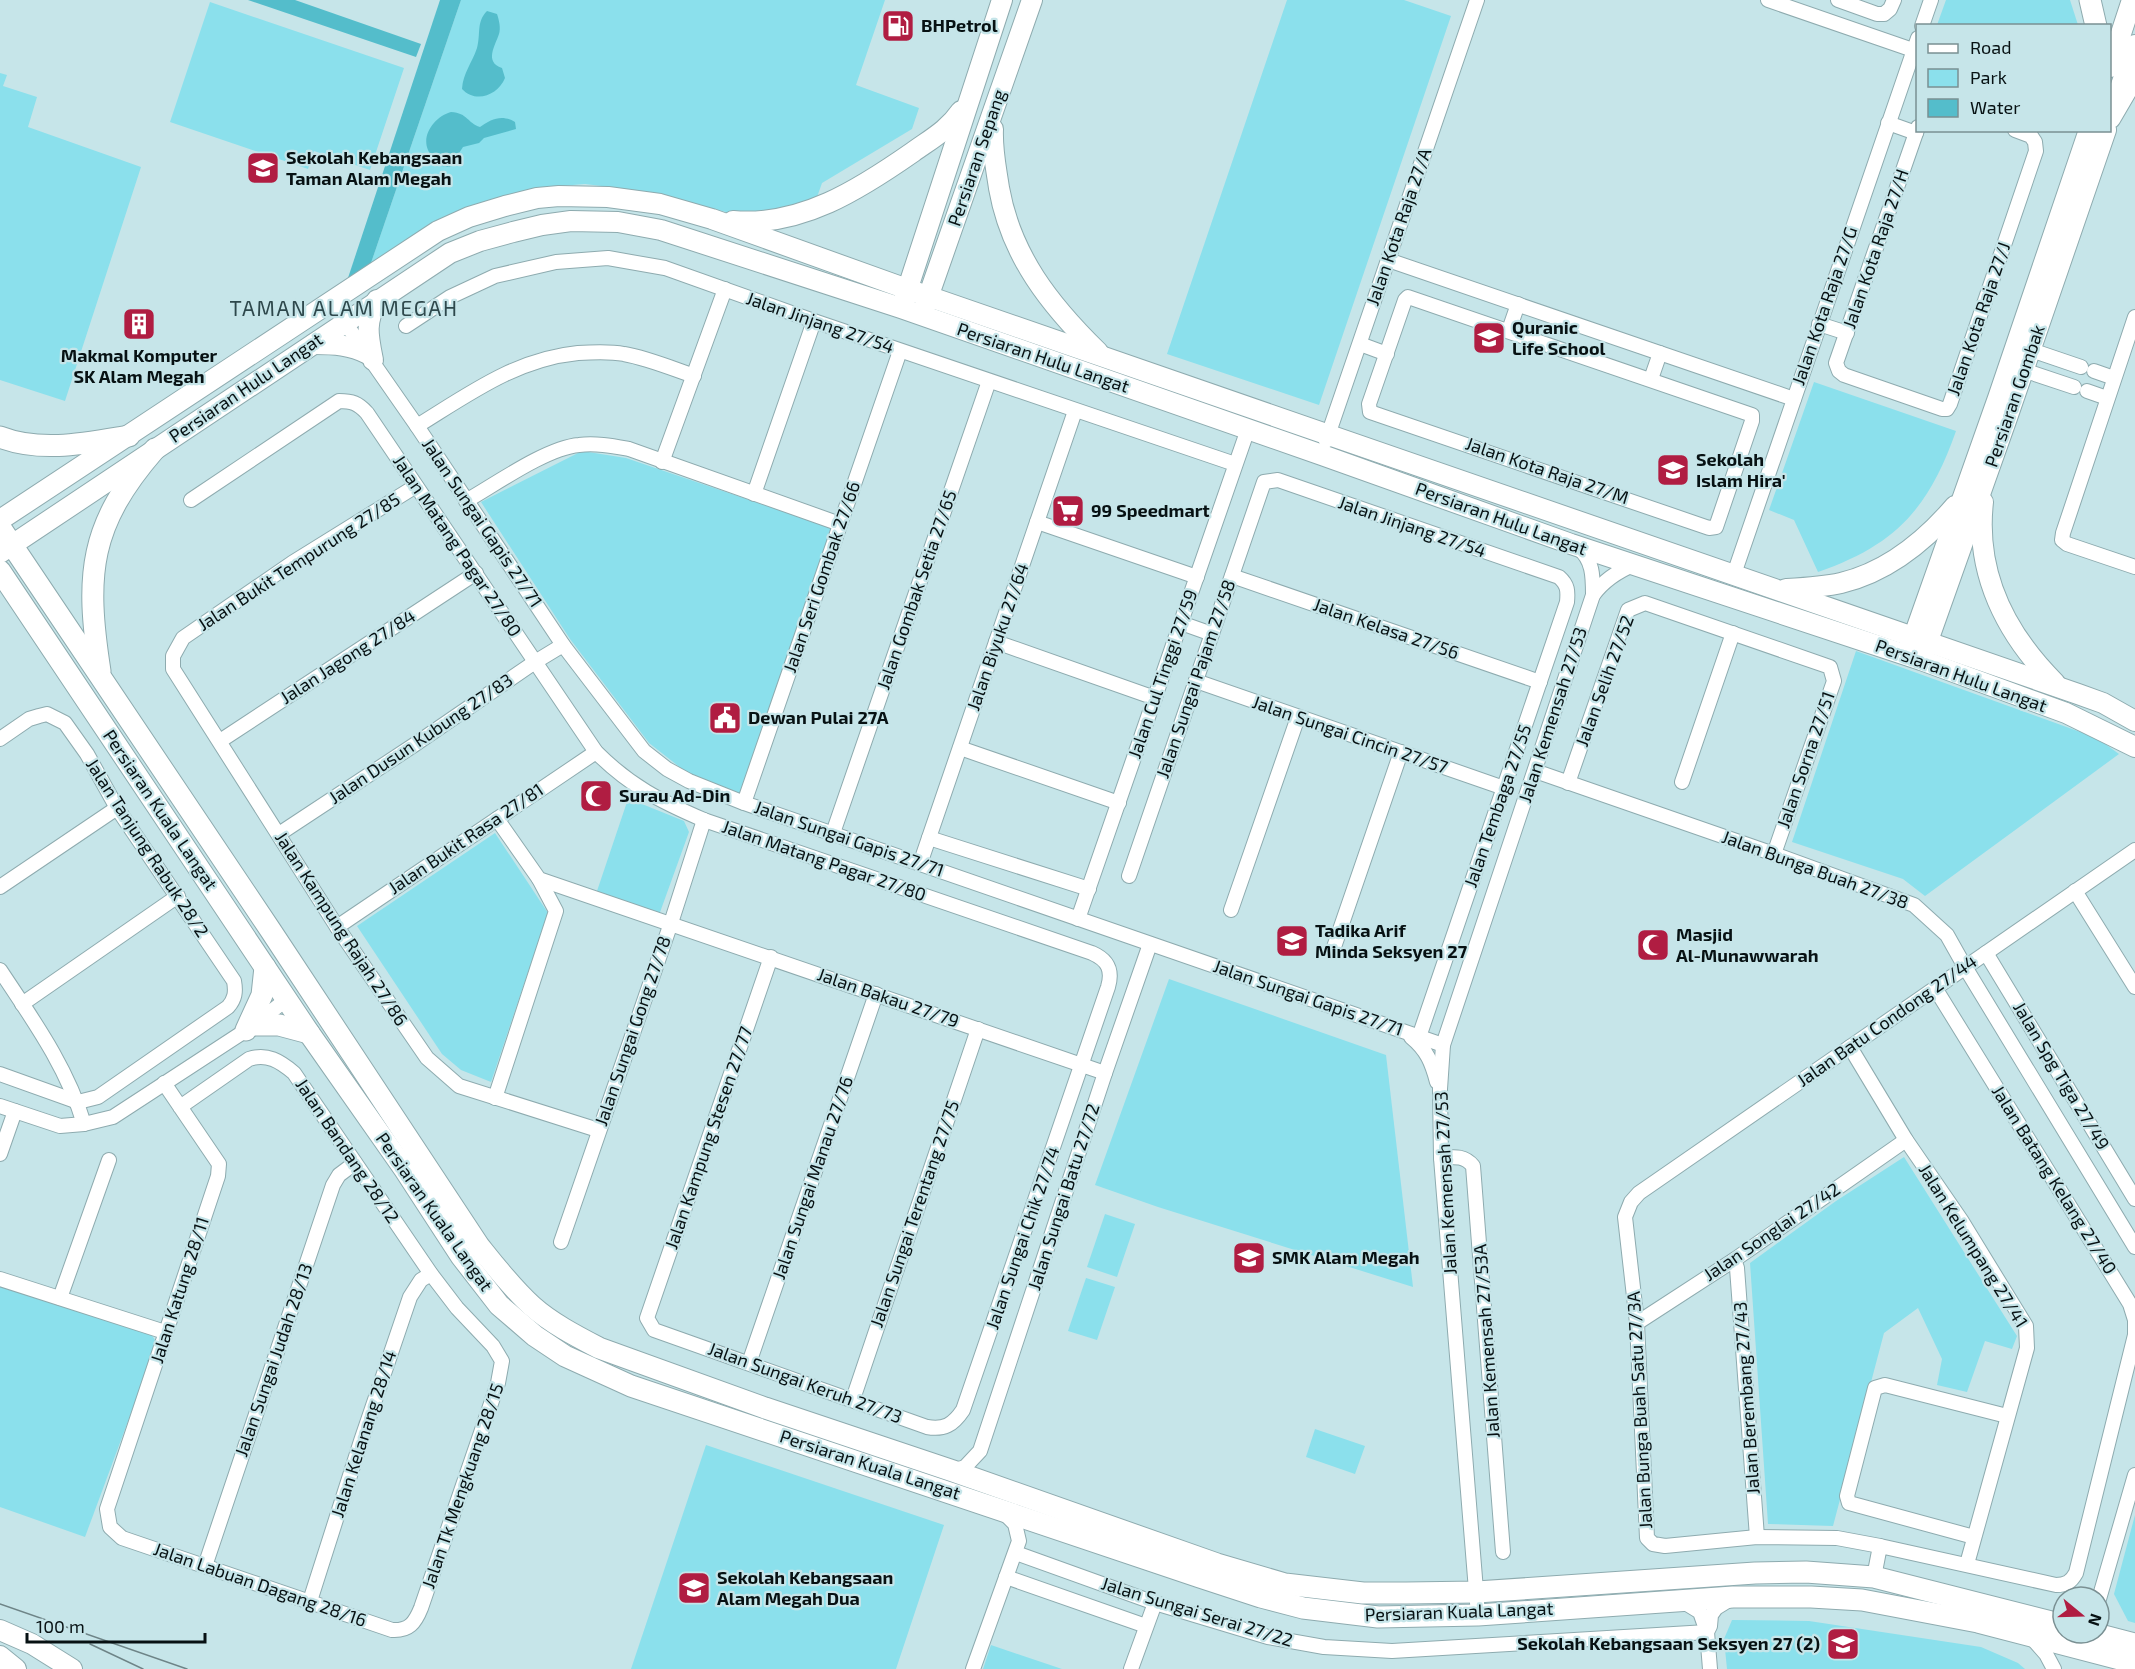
<svg xmlns="http://www.w3.org/2000/svg" width="2135" height="1669" viewBox="0 0 2135 1669" font-family="'Exo 2',sans-serif">
<style>
.green{fill:#8be0ec}
.water{fill:#54bdcb}
.lines{fill:none;stroke-linecap:round;stroke-linejoin:round}
.street-casing{stroke:#8eabaf;stroke-width:16}
.secondary-casing{stroke:#8eabaf;stroke-width:22}
.primary-casing{stroke:#8eabaf;stroke-width:23}
.street{stroke:#fff;stroke-width:14}
.secondary{stroke:#fff;stroke-width:20}
.primary{stroke:#fff;stroke-width:21}
.tram{stroke:#6e8487;stroke-width:1.5}
.labels{text-anchor:middle;stroke-width:4.5;stroke-linejoin:round;paint-order:stroke}
.poi-label{font-size:18px;font-weight:bold;fill:#071113;stroke:#c6e5e9;text-anchor:start}
.street-label{font-size:18px;fill:#071113;stroke:#c6e5e9}
.quarter-label{font-size:21px;letter-spacing:1.5px;fill:#2e484c;stroke:#c6e5e9}
</style>
<rect width="100%" height="100%" fill="#c6e5e9"/>
<g class="green">
<polygon points="461,0 885,0 856,85 919,108 912,129 822,183 816,200 806,205 742,216 642,191 585,184 536,188 487,201 433,225 371,263"/>
<polygon points="1287,0 1404,0 1451,16 1319,405 1167,354"/>
<polygon points="1946,0 2070,0 2078,25 1937,25"/>
<polygon points="210,2 404,68 370,170 314,151 308,169 170,122"/>
<polygon points="0,73 7,75 3,86 37,97 28,127 141,167 65,401 0,380"/>
<path d="M1814,382L1956,431C1929,508 1896,545 1818,572L1794,520L1769,510Z"/>
<polygon points="582,451 626,458 832,528 741,794 691,776 649,743 570,639 481,502"/>
<polygon points="1856,651 2097,738 2119,754 1925,896 1903,879 1792,842"/>
<polygon points="629,796 642,804 684,821 689,832 659,915 596,894"/>
<polygon points="495,833 548,913 491,1082 461,1070 442,1054 357,926"/>
<polygon points="1169,979 1386,1055 1413,1287 1158,1207 1095,1185"/>
<polygon points="1904,1157 2017,1336 2012,1349 1985,1341 1967,1392 1937,1385 1942,1359 1918,1308 1884,1333 1833,1526 1768,1524 1750,1263 1836,1201"/>
<polygon points="1105,1214 1135,1224 1117,1277 1087,1267"/>
<polygon points="1086,1278 1115,1287 1097,1340 1068,1331"/>
<polygon points="0,1284 151,1334 157,1343 85,1537 0,1507"/>
<polygon points="1315,1429 1365,1446 1355,1474 1306,1457"/>
<polygon points="706,1445 944,1525 896,1669 631,1669"/>
<polygon points="2135,1515 2135,1623 2128,1621 2114,1594"/>
<polygon points="1732,1620 1809,1621 1981,1647 2018,1663 2025,1669 1727,1669 1724,1639"/>
<polygon points="991,1645 1062,1669 983,1669"/>
</g>
<g class="water">
<polygon points="248,0 295,0 421,44 416,57"/>
<polygon points="440,0 461,0 371,263 347,281"/>
<path d="M487,11L497,14C499,20 501,28 499,34C495,46 484,62 502,68L505,78C498,95 476,104 462,89C463,73 472,63 477,48C481,34 476,22 487,11Z"/>
<path d="M451,112C468,113 467,123 480,127C491,119 502,114 515,122L516,129L484,138L479,143L463,147L450,167L441,166C436,161 431,157 428,150C421,134 436,116 451,112Z"/>
</g>
<g class="lines">
<g class="street-casing">
<g id="street">
<polyline points="1768,0 1913,50"/>
<polyline points="1838,0 1877,14 1884,14 1890,9 1894,0"/>
<polyline points="1922,26 1931,0"/>
<polyline points="1888,123 1916,133"/>
<polyline points="1918,127 1836,363 1839,371 1844,375 1942,409 1947,409 1950,404 2036,151 2035,142 2031,136 2015,130"/>
<polyline points="1388,260 1794,399"/>
<polygon points="1408,297 1752,415 1752,421 1716,527 1709,528 1370,412 1369,404 1405,300"/>
<polyline points="330,301 417,426 563,645 644,751 667,769 689,781 744,803 1443,1045"/>
<polyline points="2135,317 2063,533 2062,540 2067,544 2135,567"/>
<polyline points="1819,324 1847,333"/>
<polyline points="406,326 450,297 495,276 556,262 608,258 665,268 814,321 1235,464"/>
<polyline points="1509,330 1518,304"/>
<polyline points="1360,344 1387,354"/>
<polyline points="2031,350 2081,367"/>
<polyline points="2023,370 2074,387"/>
<polyline points="2094,371 2114,378"/>
<polyline points="1651,379 1660,353"/>
<polyline points="2087,391 2107,398"/>
<path d="M417,426C469,394 516,359 578,353C593,352 609,351 624,354C647,358 671,368 694,376"/>
<polyline points="1326,441 1477,0"/>
<polyline points="662,462 725,289"/>
<polyline points="416,486 292,563 183,638 173,656 173,669 337,927 427,1058 459,1086 598,1130"/>
<polyline points="754,494 814,321"/>
<path d="M191,500L339,401C352,401 358,403 367,413L596,752C630,786 660,801 704,820L1092,953C1108,960 1113,970 1108,987L963,1410C953,1425 944,1430 927,1427L654,1330L647,1318L771,957"/>
<path d="M466,501C496,484 546,448 579,445C596,443 612,446 629,449L840,524"/>
<polyline points="1037,522 1197,577"/>
<polyline points="1734,574 1918,38"/>
<polyline points="1232,576 1540,682"/>
<path d="M1593,595C1604,580 1618,571 1635,564"/>
<polyline points="1181,623 1212,634"/>
<polyline points="996,642 1155,698"/>
<polyline points="1196,681 1504,788"/>
<path d="M0,739L29,719L39,716L47,714L65,723L87,754L117,808L234,981C236,992 235,999 228,1007L98,1097L78,1102L0,1074"/>
<polyline points="220,741 476,573"/>
<polyline points="960,748 1119,803"/>
<polyline points="1535,771 1774,854 1914,905 1947,935 1965,967 2135,1247"/>
<polyline points="1682,782 1733,633"/>
<polyline points="1568,783 1628,610 1645,603 1830,667 1834,681 1774,854"/>
<polyline points="744,803 900,351"/>
<polyline points="497,819 539,879 1105,1073"/>
<polyline points="833,833 989,381"/>
<polyline points="279,834 414,745 535,662 563,645"/>
<polyline points="929,838 1089,889"/>
<polyline points="920,864 1075,411"/>
<path d="M1129,876L1264,482L1278,480L1559,577C1568,585 1568,591 1567,602L1419,1037"/>
<polyline points="0,887 117,808"/>
<polyline points="2075,891 2135,987"/>
<polyline points="1231,910 1298,717"/>
<polyline points="1078,919 1248,429"/>
<polyline points="337,927 596,752"/>
<polyline points="1333,950 1401,752"/>
<polyline points="1986,953 2135,1199"/>
<path d="M0,970C33,1020 67,1067 84,1124"/>
<polyline points="22,1004 178,896"/>
<path d="M1411,1037C1427,1050 1432,1063 1437,1082"/>
<polyline points="1850,1047 1906,1140 1961,1220 2026,1326 2027,1348 1967,1564"/>
<path d="M164,1083L219,1164L218,1176L107,1509L110,1527L122,1538L392,1630C409,1631 415,1623 421,1608L498,1383L502,1361L493,1346L457,1308L431,1274L294,1073C280,1061 267,1053 249,1059L180,1107"/>
<polyline points="495,1098 556,911 539,879"/>
<polyline points="0,1106 60,1126 84,1124 113,1117 254,1025 287,999"/>
<polyline points="0,1154 15,1111"/>
<path d="M1441,1158C1454,1157 1464,1155 1473,1166L1503,1552"/>
<polyline points="561,1242 671,923 704,820"/>
<polyline points="1734,1260 1737,1268 1757,1537"/>
<polyline points="0,1279 165,1332"/>
<polyline points="60,1298 109,1160"/>
<polyline points="1637,1323 1734,1260 1906,1140"/>
<polyline points="749,1363 876,994"/>
<polyline points="853,1399 978,1029"/>
<polyline points="953,1471 965,1467 980,1451 1105,1073 1150,944"/>
<polyline points="1974,1537 1849,1503 1847,1496 1875,1388 1885,1385 2007,1416"/>
<polyline points="1880,1546 1837,1538 1757,1537 1665,1546 1653,1544 1647,1538 1637,1323 1625,1217 1631,1202 1639,1193 2135,850"/>
<polyline points="1016,1553 1155,1603 1268,1637 1324,1647 1392,1651 1707,1632"/>
<polyline points="205,1566 333,1185 339,1175 355,1163"/>
<polyline points="1006,1577 1146,1626"/>
<path d="M1874,1577L1880,1546L2056,1585C2066,1585 2071,1582 2076,1573L2135,1335V1320L2130,1304L1935,988"/>
<polyline points="2099,1599 2135,1475"/>
<polyline points="310,1601 361,1441 410,1297 421,1280 431,1274"/>
<polyline points="1682,1601 1700,1612 1707,1632"/>
<path d="M1478,1615L1441,1158L1440,1089L1443,1045L1593,595C1593,577 1593,559 1578,548"/>
<polyline points="2031,1637 2046,1654 2054,1669"/>
<polyline points="973,1669 1019,1541 1015,1524 1003,1512"/>
<polyline points="1131,1669 1155,1603"/>
<polyline points="1710,1669 1707,1632 1710,1626 1711,1615 1716,1608 1729,1600"/>
</g>
</g>
<g class="secondary-casing">
<g id="secondary">
<polyline points="2110,67 2132,0"/>
<polyline points="2118,94 2135,45"/>
<path d="M993,129C992,151 996,167 999,188C1011,256 1050,305 1098,352"/>
<path d="M733,221C801,227 860,189 913,152C931,139 948,130 961,111"/>
<polyline points="904,300 1002,0"/>
<polyline points="925,306 1032,0"/>
<path d="M314,344C334,344 351,345 368,354"/>
<path d="M373,360C368,335 365,323 377,300"/>
<path d="M1983,502C1975,573 2006,634 2055,683"/>
<polyline points="0,520 438,231 469,217 505,206 537,198 559,196 608,197 660,204 712,219 907,289 2078,694 2103,703 2135,721"/>
<polyline points="0,553 450,253 480,241 513,232 542,225 571,221 618,222 661,230 901,308 1322,455 1571,544 1921,660 2066,713 2135,747"/>
<path d="M1786,589C1804,588 1823,587 1841,583C1887,572 1925,541 1955,506"/>
<polyline points="1910,647 1998,398 2089,130"/>
<polyline points="1924,652 2007,418 2106,130"/>
<polyline points="0,1630 32,1644 72,1669"/>
<polyline points="0,1656 16,1669"/>
</g>
</g>
<g class="primary-casing">
<g id="primary">
<polyline points="2090,0 2096,26"/>
<polyline points="2110,118 2135,75"/>
<path d="M0,437C41,453 87,443 129,436"/>
<path d="M0,527L271,931L479,1246C495,1266 512,1288 532,1306C551,1323 576,1336 599,1348L765,1408L953,1471L1217,1564L1285,1584L1363,1593H1406L1477,1592L1755,1573L1806,1572L1874,1577L2063,1625"/>
<polyline points="0,571 309,1033 405,1170 461,1256 499,1305 535,1336 565,1356 631,1386 1200,1577 1261,1597 1303,1608 1378,1617 1478,1615 1733,1597 1811,1597 1862,1600 1978,1622 2135,1663"/>
<path d="M100,671C85,574 89,525 155,449"/>
<polyline points="254,1025 279,1025 309,1033"/>
<polyline points="246,1030 262,995 265,967"/>
<polyline points="2092,1633 2135,1644"/>
</g>
</g>
<use href="#street" class="street"/>
<use href="#secondary" class="secondary"/>
<use href="#primary" class="primary"/>
<g class="tram">
<polyline points="0,1604 187,1669"/>
<polyline points="90,1644 143,1669"/>
</g>
</g>
<defs>
<g id="fuel-square" transform="scale(1.725)"><rect x="-9" y="-9" width="18" height="18" rx="4" fill="#b01d42" stroke="#c6e5e9"/><path d="M-5.5-6h7V0h2V4h1.3V-2.5L3-4.5l.8-.8L6-3V5H2.5V1h-1V6h-7ZM-4.2-4.7v3.2H.2V-4.7Z" fill="#fff"/></g>
<g id="school-square" transform="scale(1.725)"><rect x="-9" y="-9" width="18" height="18" rx="4" fill="#b01d42" stroke="#c6e5e9"/><path d="M0-5L7-2L0 1L-7-2ZM-4 1L0 2.5L4 1V4Q0 6-4 4Z" fill="#fff"/></g>
<g id="building-square" transform="scale(1.725)"><rect x="-9" y="-9" width="18" height="18" rx="4" fill="#b01d42" stroke="#c6e5e9"/><path d="M-4-6H4V6H1V3H-1V6H-4ZM-2.5-4.3h1.7v1.8h-1.7ZM.8-4.3h1.7v1.8H.8ZM-2.5-1h1.7V.8h-1.7ZM.8-1h1.7V.8H.8Z" fill="#fff"/></g>
<g id="supermarket-square" transform="scale(1.725)"><rect x="-9" y="-9" width="18" height="18" rx="4" fill="#b01d42" stroke="#c6e5e9"/><path d="M-6-5.5h2.5l.6 2H6L4.5 2H-2.5L-4.4-4H-6ZM-1.5 3.2a1.3 1.3 0 1 0 .1 0ZM3 3.2a1.3 1.3 0 1 0 .1 0Z" fill="#fff"/></g>
<g id="civic-square" transform="scale(1.725)"><rect x="-9" y="-9" width="18" height="18" rx="4" fill="#b01d42" stroke="#c6e5e9"/><path d="M-.6-6.5H3V-4.5H.6V-3L4-1V1h2V6H-6V1h2V-1L-.6-3ZM-1.2 2.5V6h2.4V2.5Z" fill="#fff"/></g>
<g id="mosque-square" transform="scale(1.725)"><rect x="-9" y="-9" width="18" height="18" rx="4" fill="#b01d42" stroke="#c6e5e9"/><path d="M3.5-4.9A6 6 0 1 0 3.5 4.9A5 5 0 1 1 3.5-4.9Z" fill="#fff"/></g>
</defs>
<g fill-rule="evenodd">
<use href="#fuel-square" x="898" y="26"/>
<use href="#school-square" x="263" y="168"/>
<use href="#building-square" x="139" y="324"/>
<use href="#school-square" x="1489" y="338"/>
<use href="#school-square" x="1673" y="470"/>
<use href="#supermarket-square" x="1068" y="511"/>
<use href="#civic-square" x="725" y="718"/>
<use href="#mosque-square" x="596" y="796"/>
<use href="#school-square" x="1292" y="941"/>
<use href="#mosque-square" x="1653" y="945"/>
<use href="#school-square" x="1249" y="1258"/>
<use href="#school-square" x="694" y="1588"/>
<use href="#school-square" x="1843" y="1644"/>
</g>
<g class="labels">
<g class="poi-label">
<text x="921" y="32">BHPetrol</text>
<text x="286" y="164">Sekolah Kebangsaan<tspan x="286" dy="21">Taman Alam Megah</tspan></text>
<text x="1512" y="334">Quranic<tspan x="1512" dy="21">Life School</tspan></text>
<text x="139" y="362" text-anchor="middle">Makmal Komputer<tspan x="139" dy="21">SK Alam Megah</tspan></text>
<text x="1696" y="466">Sekolah<tspan x="1696" dy="21">Islam Hira'</tspan></text>
<text x="1091" y="517">99 Speedmart</text>
<text x="748" y="724">Dewan Pulai 27A</text>
<text x="619" y="802">Surau Ad-Din</text>
<text x="1315" y="937">Tadika Arif<tspan x="1315" dy="21">Minda Seksyen 27</tspan></text>
<text x="1676" y="941">Masjid<tspan x="1676" dy="21">Al-Munawwarah</tspan></text>
<text x="1272" y="1264">SMK Alam Megah</text>
<text x="717" y="1584">Sekolah Kebangsaan<tspan x="717" dy="21">Alam Megah Dua</tspan></text>
<text x="1820" y="1650" text-anchor="end">Sekolah Kebangsaan Seksyen 27 (2)</text>
</g>
<g class="street-label">
<text transform="translate(977 158) rotate(-71)" y="6">Persiaran Sepang</text>
<text transform="translate(1399 227) rotate(-71)" y="6">Jalan Kota Raja 27/A</text>
<text transform="translate(1876 249) rotate(-71)" y="6">Jalan Kota Raja 27/H</text>
<text transform="translate(1825 306) rotate(-71)" y="6">Jalan Kota Raja 27/G</text>
<text transform="translate(1979 319) rotate(-71)" y="6">Jalan Kota Raja 27/J</text>
<text transform="translate(820 323) rotate(19)" y="6">Jalan Jinjang 27/54</text>
<text transform="translate(1043 358) rotate(19)" y="6">Persiaran Hulu Langat</text>
<text transform="translate(246 388) rotate(-34)" y="6">Persiaran Hulu Langat</text>
<text transform="translate(2015 396) rotate(-71)" y="6">Persiaran Gombak</text>
<text transform="translate(1547 471) rotate(19)" y="6">Jalan Kota Raja 27/M</text>
<text transform="translate(1501 519) rotate(20)" y="6">Persiaran Hulu Langat</text>
<text transform="translate(482 523) rotate(56)" y="6">Jalan Sungai Gapis 27/71</text>
<text transform="translate(1412 527) rotate(19)" y="6">Jalan Jinjang 27/54</text>
<text transform="translate(457 546) rotate(56)" y="6">Jalan Matang Pagar 27/80</text>
<text transform="translate(299 562) rotate(-33)" y="6">Jalan Bukit Tempurung 27/85</text>
<text transform="translate(822 577) rotate(-71)" y="6">Jalan Seri Gombak 27/66</text>
<text transform="translate(917 590) rotate(-71)" y="6">Jalan Gombak Setia 27/65</text>
<text transform="translate(1386 629) rotate(19)" y="6">Jalan Kelasa 27/56</text>
<text transform="translate(998 637) rotate(-71)" y="6">Jalan Biyuku 27/64</text>
<text transform="translate(348 657) rotate(-33)" y="6">Jalan Jagong 27/84</text>
<text transform="translate(1163 674) rotate(-71)" y="6">Jalan Cul Tinggi 27/59</text>
<text transform="translate(1961 676) rotate(20)" y="6">Persiaran Hulu Langat</text>
<text transform="translate(1196 679) rotate(-71)" y="6">Jalan Sungai Pajam 27/58</text>
<text transform="translate(1605 681) rotate(-70)" y="6">Jalan Selih 27/52</text>
<text transform="translate(1553 715) rotate(-72)" y="6">Jalan Kemensah 27/53</text>
<text transform="translate(1350 735) rotate(19)" y="6">Jalan Sungai Cincin 27/57</text>
<text transform="translate(421 739) rotate(-34)" y="6">Jalan Dusun Kubung 27/83</text>
<text transform="translate(1806 760) rotate(-71)" y="6">Jalan Sorna 27/51</text>
<text transform="translate(1498 806) rotate(-71)" y="6">Jalan Tembaga 27/55</text>
<text transform="translate(160 810) rotate(56)" y="6">Persiaran Kuala Langat</text>
<text transform="translate(466 839) rotate(-34)" y="6">Jalan Bukit Rasa 27/81</text>
<text transform="translate(849 839) rotate(19)" y="6">Jalan Sungai Gapis 27/71</text>
<text transform="translate(147 848) rotate(57)" y="6">Jalan Tanjung Rabuk 28/2</text>
<text transform="translate(824 861) rotate(19)" y="6">Jalan Matang Pagar 27/80</text>
<text transform="translate(1815 870) rotate(20)" y="6">Jalan Bunga Buah 27/38</text>
<text transform="translate(341 929) rotate(57)" y="6">Jalan Kampung Rajah 27/86</text>
<text transform="translate(888 998) rotate(19)" y="6">Jalan Bakau 27/79</text>
<text transform="translate(1308 998) rotate(19)" y="6">Jalan Sungai Gapis 27/71</text>
<text transform="translate(1887 1021) rotate(-35)" y="6">Jalan Batu Condong 27/44</text>
<text transform="translate(633 1031) rotate(-71)" y="6">Jalan Sungai Gong 27/78</text>
<text transform="translate(2061 1076) rotate(59)" y="6">Jalan Spg Tiga 27/49</text>
<text transform="translate(709 1138) rotate(-71)" y="6">Jalan Kampung Stesen 27/77</text>
<text transform="translate(347 1151) rotate(56)" y="6">Jalan Bandang 28/12</text>
<text transform="translate(813 1178) rotate(-71)" y="6">Jalan Sungai Manau 27/76</text>
<text transform="translate(2054 1180) rotate(58)" y="6">Jalan Batang Kelang 27/40</text>
<text transform="translate(1446 1183) rotate(-93)" y="6">Jalan Kemensah 27/53</text>
<text transform="translate(1064 1197) rotate(-72)" y="6">Jalan Sungai Batu 27/72</text>
<text transform="translate(434 1212) rotate(55)" y="6">Persiaran Kuala Langat</text>
<text transform="translate(915 1214) rotate(-71)" y="6">Jalan Sungai Terentang 27/75</text>
<text transform="translate(1772 1232) rotate(-34)" y="6">Jalan Songlai 27/42</text>
<text transform="translate(1023 1238) rotate(-71)" y="6">Jalan Sungai Chik 27/74</text>
<text transform="translate(1973 1246) rotate(58)" y="6">Jalan Kelumpang 27/41</text>
<text transform="translate(180 1290) rotate(-72)" y="6">Jalan Katung 28/11</text>
<text transform="translate(1487 1341) rotate(-94)" y="6">Jalan Kemensah 27/53A</text>
<text transform="translate(274 1360) rotate(-71)" y="6">Jalan Sungai Judah 28/13</text>
<text transform="translate(805 1383) rotate(20)" y="6">Jalan Sungai Keruh 27/73</text>
<text transform="translate(1747 1398) rotate(-94)" y="6">Jalan Berembang 27/43</text>
<text transform="translate(1640 1410) rotate(-93)" y="6">Jalan Bunga Buah Satu 27/3A</text>
<text transform="translate(364 1434) rotate(-72)" y="6">Jalan Kelanang 28/14</text>
<text transform="translate(870 1465) rotate(18)" y="6">Persiaran Kuala Langat</text>
<text transform="translate(463 1486) rotate(-71)" y="6">Jalan Tk Mengkuang 28/15</text>
<text transform="translate(260 1585) rotate(19)" y="6">Jalan Labuan Dagang 28/16</text>
<text transform="translate(1197 1612) rotate(17)" y="6">Jalan Sungai Serai 27/22</text>
<text transform="translate(1459 1612) rotate(-2)" y="6">Persiaran Kuala Langat</text>
</g>
<g class="quarter-label">
<text x="344" y="316">TAMAN ALAM MEGAH</text>
</g>
</g>
<rect x="1916" y="24" width="195" height="108" fill="#c6e5e9" stroke="#7a9093" stroke-width="1.5"/>
<rect x="1928" y="44" width="30" height="9" fill="#ffffff" stroke="#7a9093" stroke-width="1.5"/>
<text x="1970" y="54" font-size="18" fill="#071113">Road</text>
<rect x="1928" y="69" width="30" height="18" fill="#8be0ec" stroke="#7a9093" stroke-width="1.5"/>
<text x="1970" y="84" font-size="18" fill="#071113">Park</text>
<rect x="1928" y="99" width="30" height="18" fill="#54bdcb" stroke="#7a9093" stroke-width="1.5"/>
<text x="1970" y="114" font-size="18" fill="#071113">Water</text>
<g transform="translate(2081 1615) rotate(109)"><circle r="28" fill="#c6e5e9" stroke="#7a9093" stroke-width="1.5"/>
<path d="M0-4.5L10 22L0 15L-10 22Z" fill="#b01d42"/>
<text y="-9" font-size="16" font-weight="bold" text-anchor="middle" fill="#071113">N</text>
</g>
<path d="M27 1633v9h178v-9" fill="none" stroke="#071113" stroke-width="3"/>
<text x="36" y="1633" font-size="18" fill="#071113" stroke="#c6e5e9" stroke-width="4.5" paint-order="stroke">100 m</text>
</svg>
